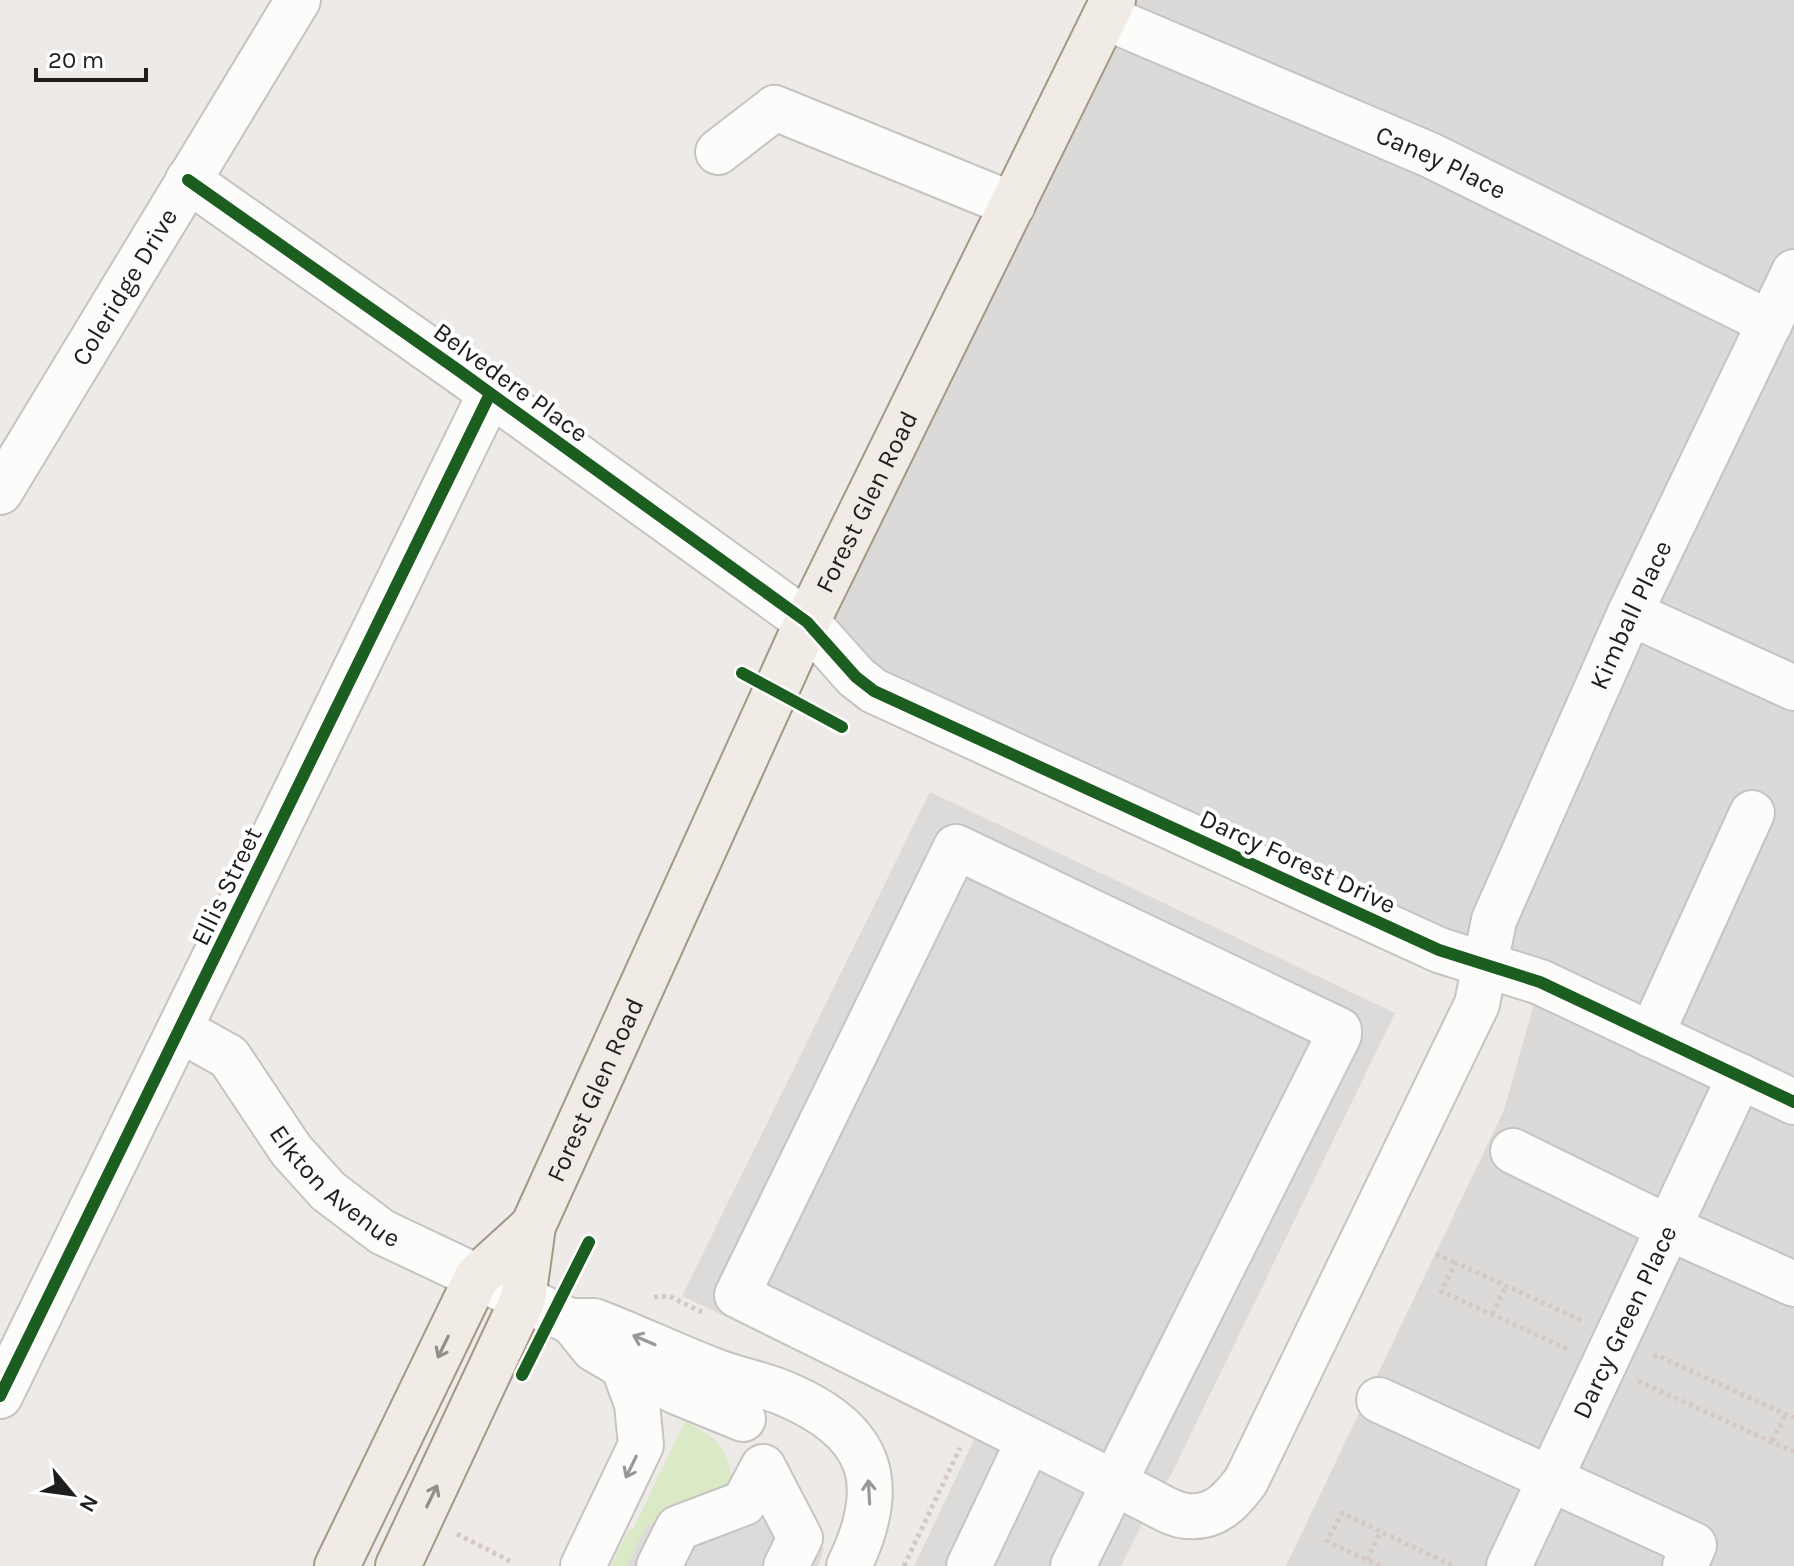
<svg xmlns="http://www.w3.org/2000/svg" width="1794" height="1566" viewBox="0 0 1794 1566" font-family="Karla,sans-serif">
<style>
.residential{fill:#dcdad8}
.grass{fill:#dae9c6}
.parking{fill:#dddbda}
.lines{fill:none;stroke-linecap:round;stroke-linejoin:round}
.minor-casing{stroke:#c5c4c3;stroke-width:48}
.major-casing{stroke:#a39883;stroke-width:48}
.path{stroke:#d6c8c6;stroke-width:5;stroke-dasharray:4 4;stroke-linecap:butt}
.minor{stroke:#fcfcfb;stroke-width:44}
.major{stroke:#f0ebe4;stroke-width:44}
.cycleway-casing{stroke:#fff;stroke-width:17}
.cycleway{stroke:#1b5e20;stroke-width:12}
.oneway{stroke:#989898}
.oneway2{stroke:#928f8b}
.labels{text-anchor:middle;stroke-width:8;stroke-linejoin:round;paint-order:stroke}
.street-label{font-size:26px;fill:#1e1e1e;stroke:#fff}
</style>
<rect width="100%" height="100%" fill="#edeae7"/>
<polygon class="residential" points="1113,0 1794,0 1794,1566 1286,1566 1504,1110 1540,982 874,691 807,622"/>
<path class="grass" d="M685,1421C718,1439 725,1444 733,1483L721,1502L646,1526L627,1566H611L628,1531L633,1529Z"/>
<g class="parking">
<polygon points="930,792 1395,1013 1172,1473 1143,1522 1121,1566 914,1566 976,1436 682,1296"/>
<polygon points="721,1502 824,1549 818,1566 627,1566 646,1526"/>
</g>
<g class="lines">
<g class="minor-casing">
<g id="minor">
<path id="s1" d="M1105,17L1430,155L1770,323"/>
<polyline points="718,152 775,108 1013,205"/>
<polyline points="188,180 458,370 807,622 856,677 874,691 1439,950 1540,982 1794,1102"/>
<path id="s2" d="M0,492L298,0"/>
<polyline points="1630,613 1794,688"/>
<path id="s3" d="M181,1030L229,1057L291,1150L328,1191L382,1232L572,1322L594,1349L623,1366L677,1392L743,1419"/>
<polyline points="1651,1035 1752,813"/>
<polyline points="1513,1151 1669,1228 1794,1284"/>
<path d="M574,1321H594C634,1336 673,1355 712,1370C737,1380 764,1384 788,1395C873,1432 889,1484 849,1566"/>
<polyline points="0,1396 490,394"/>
<polyline points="1379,1400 1694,1545 1685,1566"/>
<polyline points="583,1566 641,1445 637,1404 623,1366"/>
<polyline points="659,1566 678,1528 744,1503 763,1467 800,1538 786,1566"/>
<polyline points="969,1566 1029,1440"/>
<path id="s4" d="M1073,1566L1125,1461L1339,1035V1030L956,847L737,1295C849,1350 960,1405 1071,1461C1097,1474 1122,1487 1148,1500C1160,1506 1173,1515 1187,1516C1215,1519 1231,1501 1246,1481L1477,1004L1494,920L1630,613L1794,272"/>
<path id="s5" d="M1509,1566L1740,1076"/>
</g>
</g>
<g class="major-casing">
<g id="major">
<polyline points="337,1566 477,1277 533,1226"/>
<path id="s6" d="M398,1566L523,1299L533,1226L807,622L1113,0"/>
</g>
</g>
<g class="path">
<polyline points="1436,1254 1456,1263"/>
<polyline points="654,1297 669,1296 702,1312"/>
<polyline points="1492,1314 1506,1286"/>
<polyline points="1567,1349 1441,1291 1456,1263 1583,1321"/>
<polyline points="1655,1358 1656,1355 1794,1418"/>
<polyline points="1638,1381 1794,1452"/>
<polyline points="1772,1441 1786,1414"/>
<polyline points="457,1534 510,1561"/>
<polyline points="1367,1560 1380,1533"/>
<polyline points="904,1566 960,1448"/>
<polyline points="1380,1566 1327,1541 1342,1513 1453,1566"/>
</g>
<use href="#minor" class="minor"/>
<use href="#major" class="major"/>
<g class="cycleway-casing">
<g id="cycleway">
<polyline points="188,180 458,370 807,622 856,677 874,691 1439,950 1540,982 1794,1102"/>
<polyline points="742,673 842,727"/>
<polyline points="522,1375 589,1242"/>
<polyline points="0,1396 490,394"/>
</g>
</g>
<use href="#cycleway" class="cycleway"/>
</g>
<defs><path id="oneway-shaft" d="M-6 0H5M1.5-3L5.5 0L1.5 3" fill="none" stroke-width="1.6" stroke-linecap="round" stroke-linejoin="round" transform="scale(2)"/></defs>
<g class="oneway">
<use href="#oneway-shaft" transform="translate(644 1340) rotate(-157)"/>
<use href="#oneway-shaft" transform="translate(631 1467) rotate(116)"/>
<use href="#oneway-shaft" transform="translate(869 1492) rotate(-93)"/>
</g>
<g class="oneway2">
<use href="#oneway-shaft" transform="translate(443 1347) rotate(116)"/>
<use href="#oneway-shaft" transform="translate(432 1496) rotate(-64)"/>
</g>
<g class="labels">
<g class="street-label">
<text dy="9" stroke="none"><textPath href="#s1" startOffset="366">Caney Place</textPath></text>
<text dy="9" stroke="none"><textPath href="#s2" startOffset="240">Coleridge Drive</textPath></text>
<text transform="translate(511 382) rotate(36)" y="9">Belvedere Place</text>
<text dy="9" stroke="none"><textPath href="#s6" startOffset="1166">Forest Glen Road</textPath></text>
<text dy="9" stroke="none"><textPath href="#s4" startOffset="3046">Kimball Place</textPath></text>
<text transform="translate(1298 861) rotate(25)" y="9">Darcy Forest Drive</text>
<text transform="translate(226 886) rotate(-64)" y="9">Ellis Street</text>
<text dy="9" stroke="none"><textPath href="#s6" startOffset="518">Forest Glen Road</textPath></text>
<text dy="9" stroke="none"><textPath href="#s3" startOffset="224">Elkton Avenue</textPath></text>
<text dy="9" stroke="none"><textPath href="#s5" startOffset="270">Darcy Green Place</textPath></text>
</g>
</g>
<g transform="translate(72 1494) rotate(119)" stroke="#ffffff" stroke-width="6" paint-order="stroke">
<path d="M0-6L14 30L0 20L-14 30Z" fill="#1e1e1e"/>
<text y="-12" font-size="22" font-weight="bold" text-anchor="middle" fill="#1e1e1e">N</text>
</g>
<path d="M36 68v12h110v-12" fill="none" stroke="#1e1e1e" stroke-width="4"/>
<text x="48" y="68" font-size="24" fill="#1e1e1e" stroke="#ffffff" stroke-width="6" paint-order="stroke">20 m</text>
</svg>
